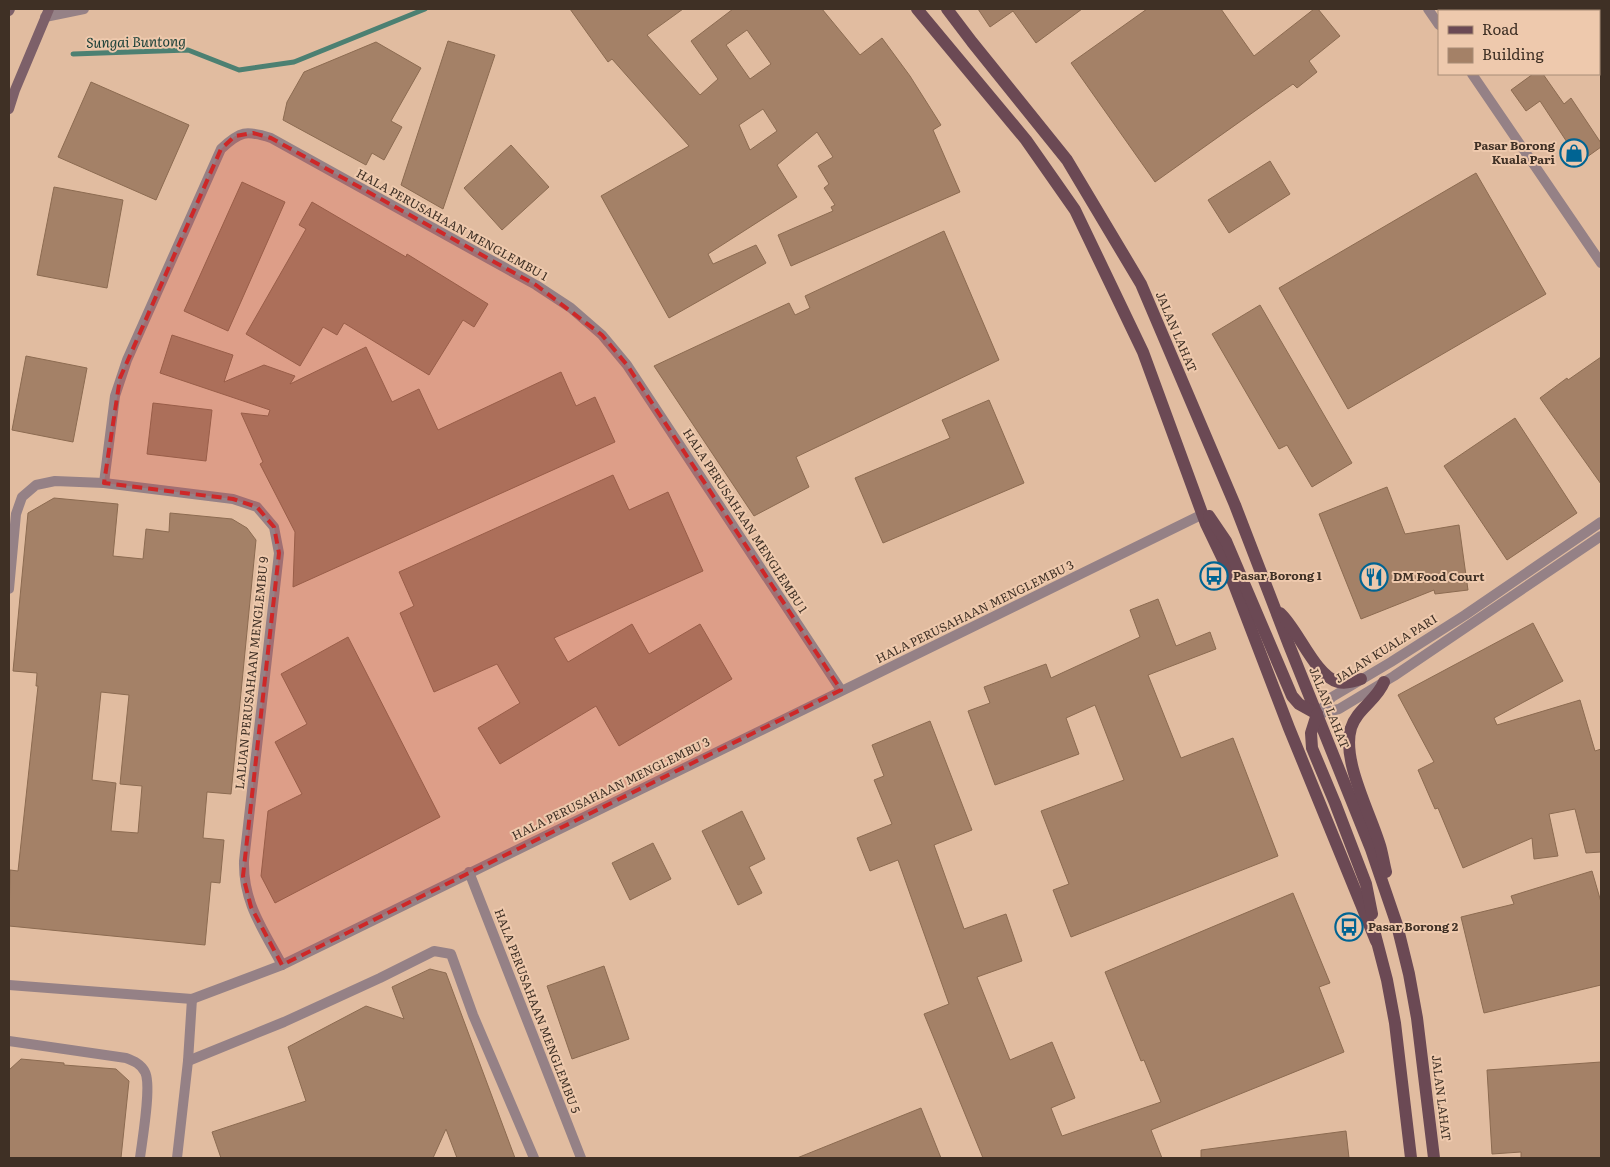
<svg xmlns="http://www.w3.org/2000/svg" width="1610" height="1167" viewBox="0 0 1610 1167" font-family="Literata,serif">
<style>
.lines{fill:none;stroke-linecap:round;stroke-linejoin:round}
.stream{stroke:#4c8072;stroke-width:5}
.building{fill:#a48167;stroke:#8c6b51;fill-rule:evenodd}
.minor{stroke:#958186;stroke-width:10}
.tertiary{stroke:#958186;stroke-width:10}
.secondary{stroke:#7d6069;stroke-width:10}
.primary{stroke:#6b4954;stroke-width:12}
.marked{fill:#ce2828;fill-opacity:0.2;stroke:#ce2828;stroke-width:4;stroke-dasharray:10 6;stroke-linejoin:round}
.labels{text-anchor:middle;stroke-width:4;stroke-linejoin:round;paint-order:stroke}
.poi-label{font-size:12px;font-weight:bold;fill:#3f3025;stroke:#eec9ad;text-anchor:start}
.street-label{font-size:12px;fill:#3f3025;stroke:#eec9ad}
.water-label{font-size:14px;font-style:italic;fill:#183e37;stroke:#eec9ad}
</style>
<rect width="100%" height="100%" fill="#e1bca0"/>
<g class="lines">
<polyline class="stream" points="73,54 188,50 239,70 294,62 425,9"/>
</g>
<g class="building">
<path d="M570,9H683L647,35L700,95L718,79L691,41L733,9H822L860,55L882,38L910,76L941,125L933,130L960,192L791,266L778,235L833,211L831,207L835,205L824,188L829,184L818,166L833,157L817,132L777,165L797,197L708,254L713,264L756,245L766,263L669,318L601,196L689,146L612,59L608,62ZM747,30L771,64L750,79L726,45ZM763,109L777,131L750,150L739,125Z"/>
<polygon points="978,9 1082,9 1036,43 1013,11 990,27"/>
<polygon points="1147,9 1221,9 1254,56 1314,9 1318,9 1340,36 1309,61 1317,72 1297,88 1293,84 1155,182 1071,63"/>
<polygon points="448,41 495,55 443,209 401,185"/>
<polygon points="376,42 421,68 391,121 402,127 384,160 372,153 366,165 283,120 287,102 304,72"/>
<polygon points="1533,74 1543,74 1564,104 1571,98 1601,143 1601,147 1580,162 1540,101 1526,111 1511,90"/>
<polygon points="91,82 189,125 156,200 58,157"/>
<polygon points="511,145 549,187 502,230 464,188"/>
<polygon points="1270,161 1290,194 1229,233 1208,200"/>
<polygon points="1476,173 1546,294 1348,409 1279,288"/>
<polygon points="242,182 285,202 228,331 184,311"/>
<polygon points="54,187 123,200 107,288 37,275"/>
<polygon points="312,202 406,257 407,254 488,304 474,327 463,320 429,375 344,323 337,335 323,327 300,366 246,334 306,229 299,225"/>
<polygon points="944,231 999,360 796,457 809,487 754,516 654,366 789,303 795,315 810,308 805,296"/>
<polygon points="1260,305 1352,463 1312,487 1287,445 1279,449 1212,334"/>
<polygon points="172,335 233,355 224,382 264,365 295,376 290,384 366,347 392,402 419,389 438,430 561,372 576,406 595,397 615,442 293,587 295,532 260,464 263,462 241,413 268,416 270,410 160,373"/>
<polygon points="26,356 87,368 73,442 12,430"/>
<polygon points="1601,357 1601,484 1540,398 1567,378 1568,380"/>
<polygon points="989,400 1024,483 883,543 855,478 950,438 942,420"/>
<polygon points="153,403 212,410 206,461 147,454"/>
<polygon points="1515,418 1577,513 1507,560 1444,466"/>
<polygon points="613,475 629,510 668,492 703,571 554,638 568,662 632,624 649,654 700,624 732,679 619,746 596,706 500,764 478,728 520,703 497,664 434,692 400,613 414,606 399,572"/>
<polygon points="1387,487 1405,534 1459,525 1468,590 1435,594 1434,590 1361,619 1319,514"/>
<path d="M54,498L118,504L113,556L143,559L146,529L169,532L170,513L232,519L247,528L256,540L231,794L207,792L203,838L224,840L220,883L211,882L205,945L9,926L10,870L18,871L38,686H36L37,673L13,671L28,513ZM101,692L129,695L120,784L142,786L138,833L111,831L116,783L92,780Z"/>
<polygon points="1158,599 1176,646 1210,632 1216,649 1148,675 1181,758 1233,738 1278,856 1071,937 1053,890 1069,884 1041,811 1124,780 1095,705 1066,718 1079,754 995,785 968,711 990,703 984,687 1046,664 1051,678 1140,637 1130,610"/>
<polygon points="1533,623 1563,681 1494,718 1497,725 1580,700 1595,751 1601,749 1601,852 1586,853 1575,809 1549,814 1558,856 1534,859 1532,838 1463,868 1438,808 1435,809 1418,770 1434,762 1398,695"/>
<polygon points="348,637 440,817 275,903 261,876 268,811 302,794 275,742 307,724 281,674"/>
<polygon points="930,721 972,830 934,845 964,929 1006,914 1022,961 977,977 1010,1060 1052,1042 1075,1098 1051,1108 1062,1136 1161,1102 1144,1060 1141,1061 1105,972 1293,893 1330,983 1319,987 1344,1052 1151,1130 1162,1158 983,1158 924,1014 949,1004 898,860 870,871 857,838 892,824 874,780 884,776 872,745"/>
<polygon points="742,811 765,859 749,867 762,893 738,905 702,831"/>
<polygon points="653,843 671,879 630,900 612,863"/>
<polygon points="1592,871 1601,902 1601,985 1484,1013 1461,917 1514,904 1511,896"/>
<polygon points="604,966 629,1039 572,1059 547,986"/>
<polygon points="430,969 446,973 515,1158 457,1158 446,1129 433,1158 221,1158 212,1132 306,1101 288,1047 366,1006 404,1019 392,987"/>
<polygon points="21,1059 64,1063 64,1065 116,1069 129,1081 121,1158 9,1158 9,1070"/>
<polygon points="1601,1062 1601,1158 1521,1158 1521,1152 1492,1154 1487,1070"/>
<polygon points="921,1108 941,1158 797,1158"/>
<polygon points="1346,1131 1349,1158 1201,1158 1201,1150"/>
</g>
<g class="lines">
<g class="minor">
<polyline points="1428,9 1439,25"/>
<polyline points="45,17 84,9"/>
<polyline points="1472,74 1601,263"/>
<path d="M104,483L115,396L127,360L221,149C240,131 246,130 271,138L536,285L571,308L602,335L627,365L841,690"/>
<path d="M9,589L16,514L22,497L36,485L55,481L104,483L233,499L257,507L274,527L279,553L244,861C243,903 263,929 282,965"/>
<polyline points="469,872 581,1158"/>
<polyline points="9,985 192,999 282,965 1203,514"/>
<path d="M9,1041L126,1058C134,1061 141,1064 145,1072C152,1085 142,1141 140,1158"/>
<polyline points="188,1061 284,1022 380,978 434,951 451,954 473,1015 534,1158"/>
<polyline points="177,1158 188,1061 192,999"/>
</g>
<g class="tertiary">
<polyline points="1317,714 1332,697 1391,662 1465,615 1601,522"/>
<polyline points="1317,714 1339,709 1394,676 1601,536"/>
</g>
<g class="secondary">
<polyline points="9,11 10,9"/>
<polyline points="9,109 15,90 49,9"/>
</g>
<g class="primary">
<polyline points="917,9 1026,140 1075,210 1143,352 1206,524 1230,574 1289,728 1376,941"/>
<polyline points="947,9 972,42 1067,160 1141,284 1235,505 1289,645 1371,849 1397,925 1409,974 1417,1018 1434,1158"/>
<polyline points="1209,516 1226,541 1292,696 1299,704 1317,714"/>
<path d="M1280,613C1298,629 1315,676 1338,682C1346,684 1353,682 1361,679"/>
<path d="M1384,682C1377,700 1356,710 1351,728C1341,761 1372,816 1381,849C1383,857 1384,864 1386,872"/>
<polyline points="1317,714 1311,733 1312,748 1335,803 1366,884 1372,914"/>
<polyline points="1375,934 1387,980 1395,1023 1411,1158"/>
</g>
</g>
<path class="marked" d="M253,133L271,138L536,285L602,335L627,365L841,690L282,965L251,907L243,876L279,553L274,527L257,507L233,499L104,483L120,378L221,149L235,136Z"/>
<defs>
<g id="shop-ring" transform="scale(1.4375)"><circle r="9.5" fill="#eec9ad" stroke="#006493" stroke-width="1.5"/><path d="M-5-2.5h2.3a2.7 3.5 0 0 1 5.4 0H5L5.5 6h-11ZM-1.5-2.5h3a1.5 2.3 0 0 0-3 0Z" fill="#006493"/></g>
<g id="bus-ring" transform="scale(1.4375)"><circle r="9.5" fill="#eec9ad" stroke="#006493" stroke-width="1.5"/><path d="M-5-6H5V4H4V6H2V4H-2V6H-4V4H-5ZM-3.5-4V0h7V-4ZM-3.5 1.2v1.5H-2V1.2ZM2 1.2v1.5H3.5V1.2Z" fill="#006493"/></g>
<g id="restaurant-ring" transform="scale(1.4375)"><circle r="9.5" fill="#eec9ad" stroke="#006493" stroke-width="1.5"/><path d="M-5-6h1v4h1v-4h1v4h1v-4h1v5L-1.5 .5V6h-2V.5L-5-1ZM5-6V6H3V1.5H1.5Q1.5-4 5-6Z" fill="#006493"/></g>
</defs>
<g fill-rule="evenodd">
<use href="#shop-ring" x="1574" y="153"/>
<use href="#bus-ring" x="1214" y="576"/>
<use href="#restaurant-ring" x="1374" y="577"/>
<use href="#bus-ring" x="1349" y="927"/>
</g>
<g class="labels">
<g class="poi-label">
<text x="1555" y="150" text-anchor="end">Pasar Borong<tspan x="1555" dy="14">Kuala Pari</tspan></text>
<text x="1233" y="580">Pasar Borong 1</text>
<text x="1393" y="581">DM Food Court</text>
<text x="1368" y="931">Pasar Borong 2</text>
</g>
<g class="street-label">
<text transform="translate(452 225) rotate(29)" y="4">HALA PERUSAHAAN MENGLEMBU 1</text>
<text transform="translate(1176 332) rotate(67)" y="4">JALAN LAHAT</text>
<text transform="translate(745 521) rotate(57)" y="4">HALA PERUSAHAAN MENGLEMBU 1</text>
<text transform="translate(975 612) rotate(-26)" y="4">HALA PERUSAHAAN MENGLEMBU 3</text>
<text transform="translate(1386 649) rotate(-32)" y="4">JALAN KUALA PARI</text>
<text transform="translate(252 673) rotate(-84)" y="4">LALUAN PERUSAHAAN MENGLEMBU 9</text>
<text transform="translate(1329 708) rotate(68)" y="4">JALAN LAHAT</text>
<text transform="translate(611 789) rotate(-26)" y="4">HALA PERUSAHAAN MENGLEMBU 3</text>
<text transform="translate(537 1011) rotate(69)" y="4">HALA PERUSAHAAN MENGLEMBU 5</text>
<text transform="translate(1441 1098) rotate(83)" y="4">JALAN LAHAT</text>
</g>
<g class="water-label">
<text transform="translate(136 42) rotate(-1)" y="5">Sungai Buntong</text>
</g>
</g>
<rect width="1610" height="1167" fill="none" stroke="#3f3025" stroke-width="20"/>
<rect x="1438" y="10" width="162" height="65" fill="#eec9ad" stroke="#a88c77"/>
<rect x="1448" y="26" width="25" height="8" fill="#6b4954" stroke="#a88c77"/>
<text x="1482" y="35" font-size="15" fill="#3f3025">Road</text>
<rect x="1448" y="48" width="25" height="15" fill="#a48167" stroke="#a88c77"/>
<text x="1482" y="60" font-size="15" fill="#3f3025">Building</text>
</svg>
